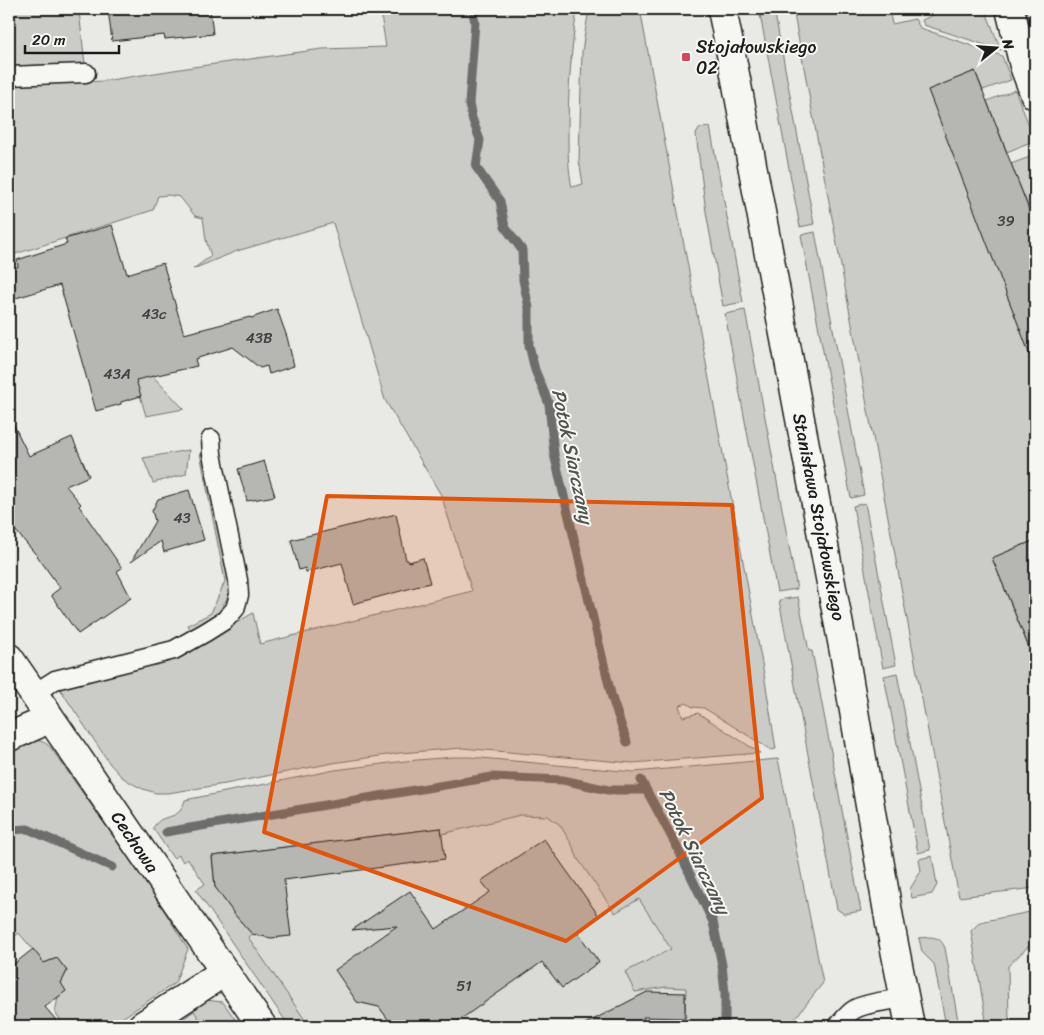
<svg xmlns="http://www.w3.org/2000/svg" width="1044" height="1035" viewBox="0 0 1044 1035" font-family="Sriracha,sans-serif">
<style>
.built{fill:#dadad6}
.green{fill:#cbcbc7;stroke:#747472}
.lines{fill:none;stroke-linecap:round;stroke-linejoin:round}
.stream{stroke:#6d6d6c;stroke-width:9}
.building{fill:#b6b6b3;stroke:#1c1c1c}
.service-casing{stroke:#1c1c1c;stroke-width:21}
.minor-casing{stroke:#1c1c1c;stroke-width:31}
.tertiary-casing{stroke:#1c1c1c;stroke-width:31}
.service{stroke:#f6f6f2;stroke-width:18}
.minor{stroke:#f6f6f2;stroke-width:28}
.tertiary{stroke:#f6f6f2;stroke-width:28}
.marked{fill:#de560d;fill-opacity:0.2;stroke:#de560d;stroke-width:4;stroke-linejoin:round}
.poi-dot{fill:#d1495b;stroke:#f6f6f2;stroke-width:2}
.labels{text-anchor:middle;stroke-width:4;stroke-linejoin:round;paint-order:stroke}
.number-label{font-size:15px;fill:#424242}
.poi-label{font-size:18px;fill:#1c1c1c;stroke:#f6f6f2;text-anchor:start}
.street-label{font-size:18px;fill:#1c1c1c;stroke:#f6f6f2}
.water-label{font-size:19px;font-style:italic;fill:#525251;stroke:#f6f6f2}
</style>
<rect width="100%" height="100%" fill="#e9e9e5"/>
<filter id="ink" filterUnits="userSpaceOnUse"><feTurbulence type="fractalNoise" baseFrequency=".02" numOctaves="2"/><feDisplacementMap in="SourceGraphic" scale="10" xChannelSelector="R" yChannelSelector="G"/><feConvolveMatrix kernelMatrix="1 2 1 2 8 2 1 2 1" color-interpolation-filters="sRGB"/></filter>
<g filter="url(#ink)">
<g class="built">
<polygon points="587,801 679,946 686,988 685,1026 295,1026 200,888 205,884 188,859 183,862 179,855"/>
<polygon points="194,1011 204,1026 173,1026"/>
</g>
<g class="green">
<polygon points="9,9 95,9 79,11 85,64 9,66"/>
<path d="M380,9H577C571,50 568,91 568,133C568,151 568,169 572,187L583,184L579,160L582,51L589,9H640L764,674L776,749L771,750L704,708L693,707L686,703L679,706L683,717L698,713L760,753L632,763L462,748L400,753L333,763L225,784L168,793H156L143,789L131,783L122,777L110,764L60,689L176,659L253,613L260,644L472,591L441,495L385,400L333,223L237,251L193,269L211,256L206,240L203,218L195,216L180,197L168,195L158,196L153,210L9,256V86L104,81L193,67L322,49L386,47Z"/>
<polygon points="759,9 774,9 814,224 800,227"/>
<polygon points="793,9 889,9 892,24 915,19 920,28 1002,56 1011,80 983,90 975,71 929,90 1035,368 1035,540 992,558 1035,663 1035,888 959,897"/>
<polygon points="947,9 985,9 1001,50 924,25 922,20"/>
<polygon points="1015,90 1035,140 1007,152 987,101"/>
<polygon points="710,127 743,302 723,306 706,212 696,134 700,128"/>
<polygon points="1035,155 1035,203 1028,206 1011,164"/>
<polygon points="815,232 864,495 851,498 801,235"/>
<polygon points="745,310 797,589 777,592 725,314"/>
<polygon points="129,351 184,409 146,416 129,358"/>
<polygon points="189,450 186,474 153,483 143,458"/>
<polygon points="200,453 204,457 230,585 228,597 216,617 191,631 188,625 211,613 225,581"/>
<polygon points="865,503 896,665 883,668 853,506"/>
<polygon points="798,597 809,651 812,651 861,911 844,914 837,909 779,600"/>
<polygon points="897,673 930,850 918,853 884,676"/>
<path d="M29,740C39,740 45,741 51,748L150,888L188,949L175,983L110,1026H58L62,1022L55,1012L61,983L67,971L57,958L44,963L19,933L9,941V748Z"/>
<path d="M454,757H470L634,772L778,759L823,983L789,1026H650L642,997L685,1018L686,988L666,987L635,992L625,972L671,949L639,899L615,913L578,859L572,845L560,825L548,816L520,815L442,834L441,828L212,856L215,887L236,916L252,934L248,937L305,1020L296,1026H289L196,890L205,884L188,859L183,862L179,855L173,858L153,828C161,814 171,820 180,811C182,809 184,803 185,800L335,770L405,761Z"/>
<polygon points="932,856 937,885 932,894 912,898 910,889 921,871 919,859"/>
<polygon points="1035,911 1035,942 1032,943 1008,966 1009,1023 1011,1026 987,1026 971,931 980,922"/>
<path d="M931,937C939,938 942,941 945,948L959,1026H946L934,964L922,952L919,938Z"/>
<polygon points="205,1000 223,1002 237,1022 238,1026 204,1026 194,1011 173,1026 155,1026"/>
</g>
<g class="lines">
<g class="stream">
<polyline points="472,9 475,22 469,104 472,118 480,140 476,167 500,201 505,227 522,250 523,280 529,308 529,345 535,370 549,404 554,454 612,698 627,742"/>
<polyline points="641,780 676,845 713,922 722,965 725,993 725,1026"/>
<polyline points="9,830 28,829 112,867"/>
<polyline points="166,832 492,777 563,780 608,790 646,790"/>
</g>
</g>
<g class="building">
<polygon points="108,9 210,9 213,34 165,39 164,35 112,41"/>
<polygon points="975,71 1035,225 1035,363 1033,363 928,90"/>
<polygon points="112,225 127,274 163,263 184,334 250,317 251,318 277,309 287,337 294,366 269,374 267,366 260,368 233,347 195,359 197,366 136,380 141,396 121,402 121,404 96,411 60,285 9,300 9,268 18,267 17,260 67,244 65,239"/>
<polygon points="9,415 29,456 72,437 89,476 66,486 81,504 79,506 122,568 117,571 131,598 78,634 51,595 60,588 38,557 9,523"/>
<polygon points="264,461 275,496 247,501 238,469"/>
<polygon points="189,490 204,540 164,552 161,541 131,562 155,521 152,511 158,499"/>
<polygon points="396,514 406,560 408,560 409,562 423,558 430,583 353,604 342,563 306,572 305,568 299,570 291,540"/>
<polygon points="1035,540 1035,662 992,558"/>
<polygon points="441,828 445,859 284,880 291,936 271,938 252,934 235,915 215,887 212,856"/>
<polygon points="544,839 599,916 577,932 599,962 562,988 542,962 451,1026 393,1026 379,1007 357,1002 335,970 397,926 352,930 410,891 436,929 490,892 481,881"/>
<polygon points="33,949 44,963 57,958 67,971 61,983 66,991 45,1007 61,1026 9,1026 9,968"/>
<polygon points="647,992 685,993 685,1018 643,1017 645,1026 581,1026"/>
</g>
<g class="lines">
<g class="service-casing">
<g id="service">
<polyline points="9,76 86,73"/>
<polyline points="33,694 55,680 174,650 206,632 225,620 235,609 239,595 238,580 212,454 211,439"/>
<path d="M838,1026C843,1020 848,1013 855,1009C868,1002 889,1001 904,998"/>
</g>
</g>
<g class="minor-casing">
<g id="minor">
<polyline points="1010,9 1024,66 1035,95"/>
<polyline points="9,658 262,1026"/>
<polyline points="9,737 36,725 49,717"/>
<polyline points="142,1026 224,972"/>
</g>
</g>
<g class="tertiary-casing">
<polyline id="tertiary" points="722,9 734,69 844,652 890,924 910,1026"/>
</g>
<use href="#service" class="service"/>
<use href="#minor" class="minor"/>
<use href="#tertiary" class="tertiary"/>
</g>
</g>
<path class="marked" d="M327,496L732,505L762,798L566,941L264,832Z"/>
<rect class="poi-dot" x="681" y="52" width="10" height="10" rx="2.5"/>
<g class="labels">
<g class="number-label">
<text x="1006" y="226">39</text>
<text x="154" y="319">43c</text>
<text x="259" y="343">43B</text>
<text x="117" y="379">43A</text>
<text x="182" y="523">43</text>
<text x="464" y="991">51</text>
</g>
<g class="poi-label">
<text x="696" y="53">Stojałowskiego<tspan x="696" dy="21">02</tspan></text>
</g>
<g class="street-label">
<text transform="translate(819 517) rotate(79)" y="6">Stanisława Stojałowskiego</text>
<text transform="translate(135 842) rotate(56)" y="6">Cechowa</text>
</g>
<g class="water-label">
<text transform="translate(573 456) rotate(78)" y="7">Potok Siarczany</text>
<text transform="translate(695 851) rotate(64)" y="7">Potok Siarczany</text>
</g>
</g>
<rect width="1044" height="1035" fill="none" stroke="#f6f6f2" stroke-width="30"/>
<rect x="15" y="15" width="1014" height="1005" fill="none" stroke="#1c1c1c" stroke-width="2" filter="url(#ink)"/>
<g transform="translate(996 48) rotate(73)" stroke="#f6f6f2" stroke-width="4" paint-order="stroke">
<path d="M0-4L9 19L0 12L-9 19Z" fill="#1c1c1c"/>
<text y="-8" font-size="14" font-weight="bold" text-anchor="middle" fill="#1c1c1c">N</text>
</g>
<path d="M25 45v8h94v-8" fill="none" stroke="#1c1c1c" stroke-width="2.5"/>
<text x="32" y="45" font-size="15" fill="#1c1c1c" stroke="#f6f6f2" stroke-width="4" paint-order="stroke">20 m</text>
</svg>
